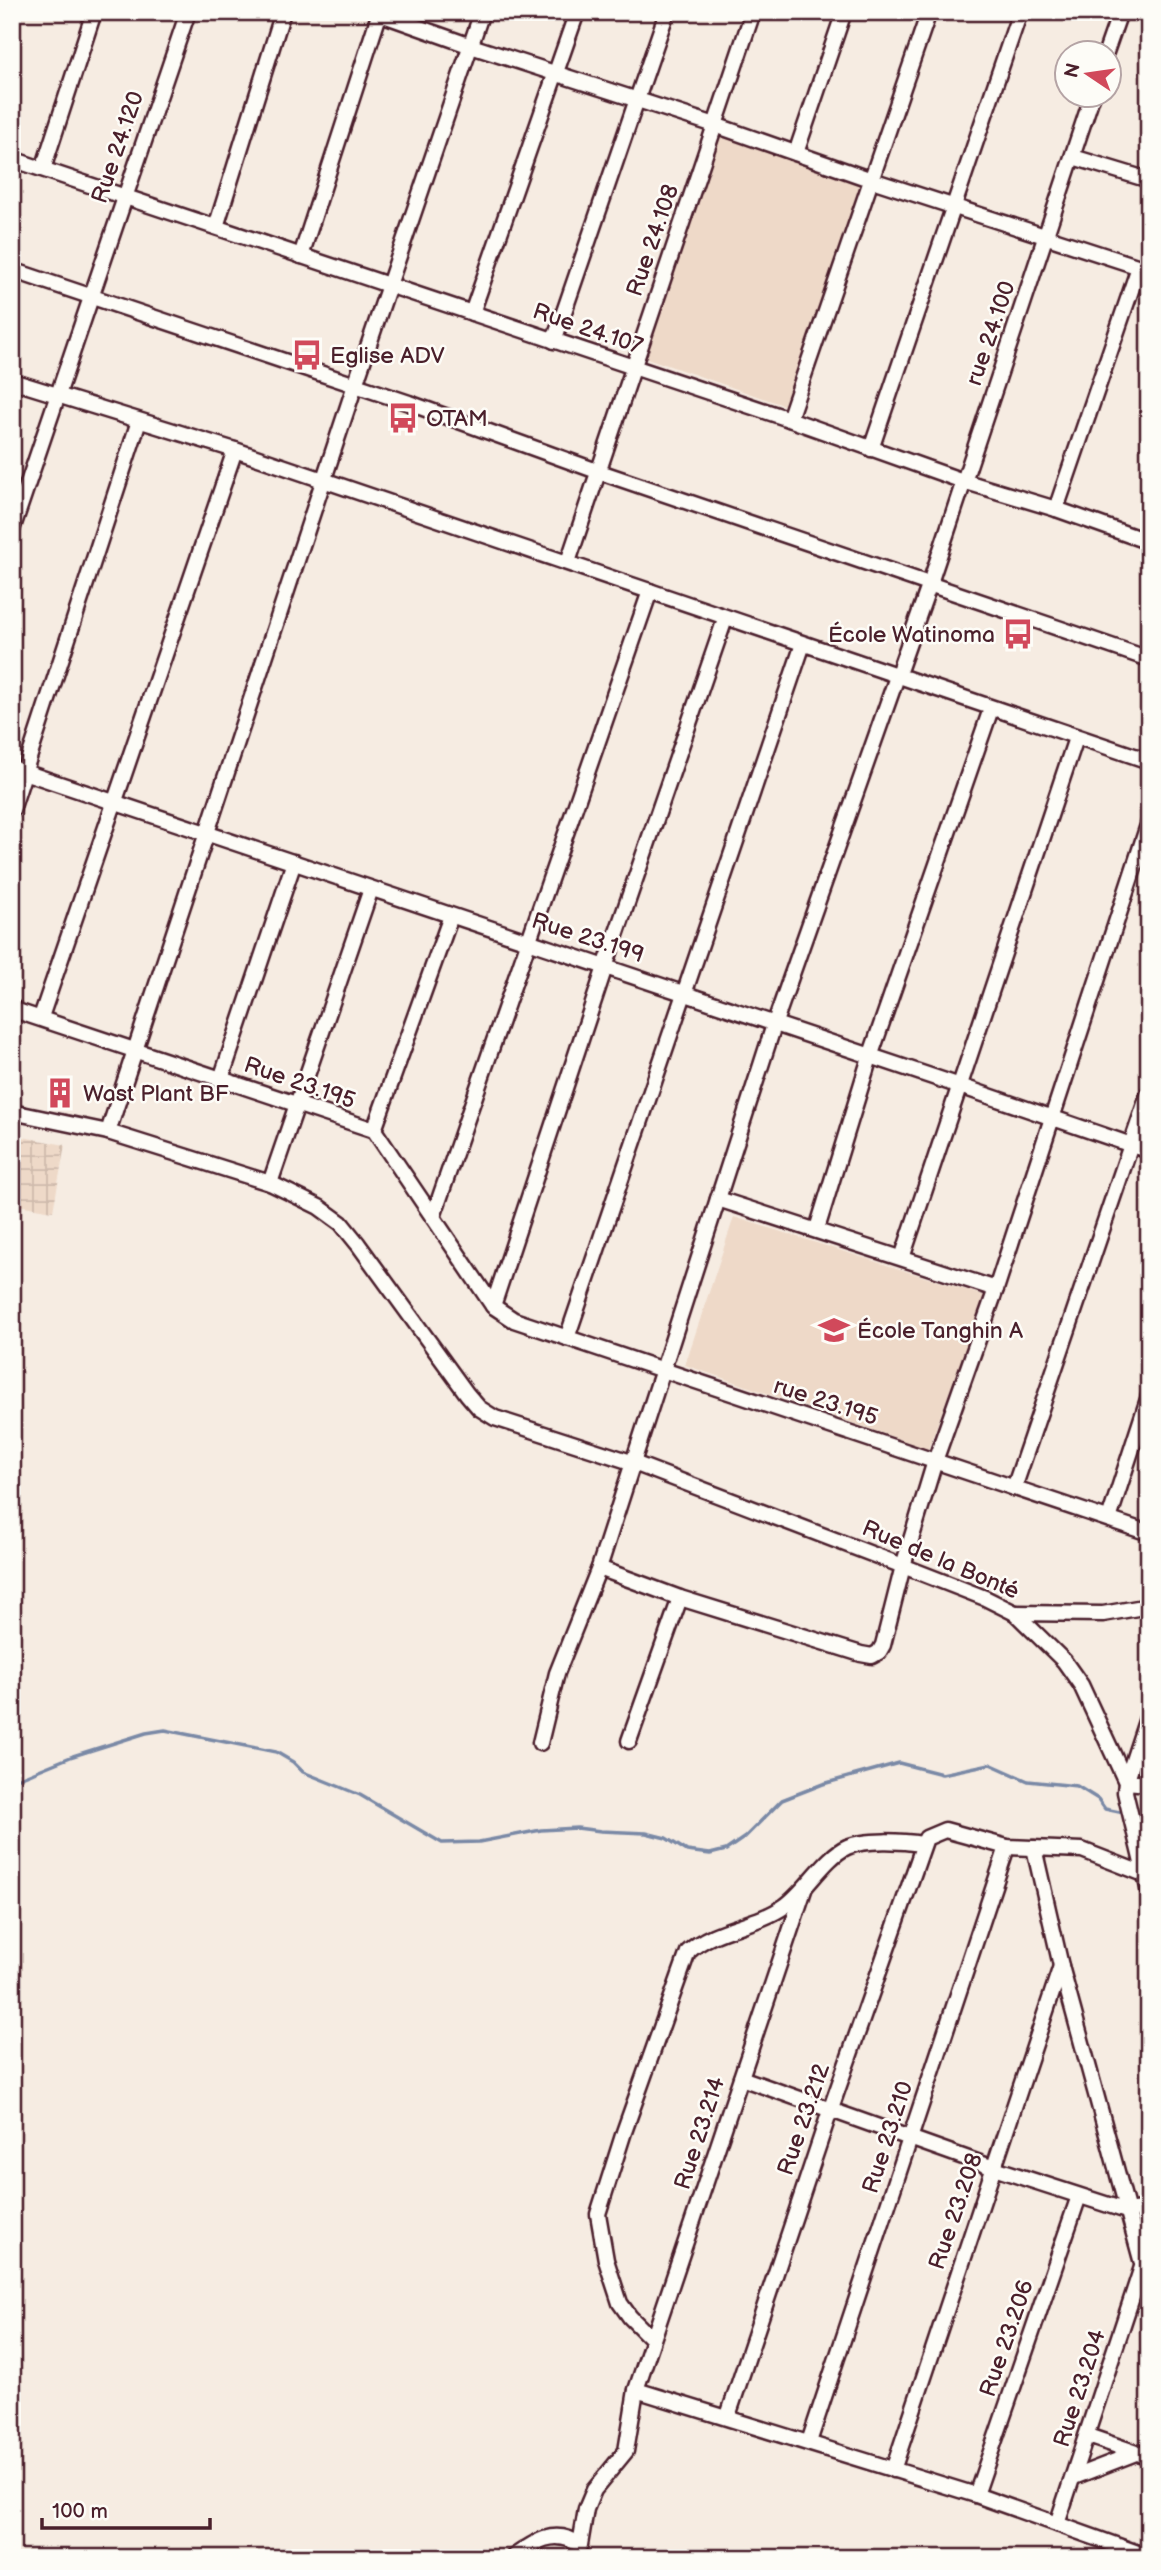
<svg xmlns="http://www.w3.org/2000/svg" width="1161" height="2570" viewBox="0 0 1161 2570" font-family="'Balsamiq Sans',sans-serif">
<style>
.built{fill:#eed9c8}
.industrial{fill:url(#industrial-grid)}
.lines{fill:none;stroke-linecap:round;stroke-linejoin:round}
.stream{stroke:#7a89a6;stroke-width:3.5}
.minor-casing{stroke:#4a1f2b;stroke-width:19}
.minor{stroke:#fdfcf7;stroke-width:14}
.labels{text-anchor:middle;stroke-width:5;stroke-linejoin:round;paint-order:stroke}
.street-label{font-size:23px;fill:#4a1f2b;stroke:#fdfcf7}
.poi-label{font-size:23px;fill:#4a1f2b;stroke:#fdfcf7;text-anchor:start}
</style>
<defs>
<pattern id="industrial-grid" width="8" height="8" patternUnits="userSpaceOnUse" patternTransform="scale(1.75)"><rect width="8" height="8" fill="#eed9c8"/><path d="M0 4h8M4 0v8" fill="none" stroke="#cebaac"/></pattern>
</defs>
<rect width="100%" height="100%" fill="#f6ece2"/>
<filter id="ink" filterUnits="userSpaceOnUse"><feTurbulence type="fractalNoise" baseFrequency=".0143" numOctaves="2"/><feDisplacementMap in="SourceGraphic" scale="14" xChannelSelector="R" yChannelSelector="G"/><feConvolveMatrix kernelMatrix="1 2 1 2 8 2 1 2 1" color-interpolation-filters="sRGB"/></filter>
<g filter="url(#ink)">
<g class="built">
<polygon points="720,134 862,182 786,406 644,357"/>
<polygon points="734,1217 985,1296 928,1449 685,1365"/>
</g>
<polygon class="industrial" points="12,1135 65,1145 53,1211 12,1204"/>
<g class="lines">
<g class="stream">
<polyline points="12,1781 73,1756 146,1733 165,1730 276,1752 293,1762 303,1772 360,1795 442,1843 479,1842 541,1830 577,1828 601,1831 646,1833 666,1838 687,1851 710,1854 726,1850 745,1837 782,1800 823,1784 899,1763 942,1774 990,1764 1028,1781 1077,1786 1098,1799 1105,1809 1124,1813"/>
<polyline points="1135,1815 1149,1817"/>
</g>
<g class="minor-casing">
<g id="minor">
<polyline points="375,12 471,46 715,125 872,180 1149,270"/>
<polyline points="1106,52 1120,12"/>
<polyline points="796,153 844,12"/>
<polyline points="1073,157 1149,180"/>
<polyline points="12,159 789,419 963,481 1056,509 1149,542"/>
<polyline points="43,169 94,12"/>
<polyline points="216,227 283,12"/>
<polyline points="301,256 380,12"/>
<polyline points="12,270 409,403 597,471 1149,659"/>
<polyline points="472,313 577,12"/>
<polyline points="554,341 667,12"/>
<polyline points="12,381 235,450 1149,761"/>
<polyline points="789,419 929,12"/>
<polyline points="871,449 1020,12"/>
<polyline points="1056,509 1139,267"/>
<polyline points="12,530 188,12"/>
<polyline points="568,562 753,12"/>
<polyline points="12,768 960,1086 1149,1151"/>
<polyline points="12,810 139,421"/>
<polyline points="12,1007 17,1011 374,1130 493,1306 514,1320 1149,1533"/>
<polyline points="41,1017 235,450"/>
<polyline points="221,1079 294,862"/>
<polyline points="12,1112 108,1132 270,1183 319,1207 341,1223 358,1244 467,1394 479,1408 495,1418 631,1462 903,1566 985,1598 1015,1613 1064,1661 1081,1685 1126,1782 1125,1792 1149,1892"/>
<polyline points="374,1130 451,916"/>
<polyline points="108,1132 355,385 482,12"/>
<polyline points="270,1183 371,889"/>
<polyline points="718,1199 996,1289"/>
<polyline points="433,1217 650,591"/>
<polyline points="817,1229 870,1057 991,709"/>
<polyline points="902,1258 1076,738"/>
<polyline points="493,1306 605,967 725,619"/>
<polyline points="567,1338 803,644"/>
<polyline points="1014,1488 1149,1092"/>
<polyline points="1109,1519 1149,1396"/>
<polyline points="599,1568 680,1598 861,1654 872,1656 879,1652 883,1645 903,1566 935,1461 996,1289 1149,822"/>
<polyline points="1015,1613 1103,1614 1149,1606"/>
<polyline points="629,1741 680,1598"/>
<polyline points="540,1743 557,1673 599,1568 774,1025 929,586 1093,94"/>
<polyline points="1126,1782 1149,1712"/>
<polyline points="1126,1782 1149,1784"/>
<polyline points="1034,1848 1061,1966 1149,2289"/>
<polyline points="741,2078 994,2168 1127,2211 1149,2208"/>
<path d="M652,2339L630,2317L620,2303L606,2260L598,2214L624,2132L688,1952C715,1927 755,1927 785,1906C807,1890 825,1857 847,1847C865,1839 903,1841 922,1844"/>
<polyline points="636,2390 976,2495 1149,2557"/>
<polyline points="728,2416 831,2108 926,1838 945,1830 1007,1847 1082,1850 1149,1876"/>
<polyline points="1088,2436 1149,2457"/>
<polyline points="809,2442 1007,1847"/>
<polyline points="893,2470 1061,1966"/>
<polyline points="1074,2477 1136,2453"/>
<polyline points="976,2495 1079,2196"/>
<polyline points="1057,2524 1142,2267"/>
<path d="M512,2558C534,2542 555,2527 580,2545L586,2509L594,2490L626,2451L636,2390L804,1890"/>
</g>
</g>
<use href="#minor" class="minor"/>
</g>
</g>
<defs>
<g id="bus-bare" transform="scale(2.415)"><path d="M-5-6H5V4H4V6H2V4H-2V6H-4V4H-5ZM-3.5-4V0h7V-4ZM-3.5 1.2v1.5H-2V1.2ZM2 1.2v1.5H3.5V1.2Z" fill="#d1495b" stroke="#fdfcf7" stroke-width="2.5" paint-order="stroke"/></g>
<g id="building-bare" transform="scale(2.415)"><path d="M-4-6H4V6H1V3H-1V6H-4ZM-2.5-4.3h1.7v1.8h-1.7ZM.8-4.3h1.7v1.8H.8ZM-2.5-1h1.7V.8h-1.7ZM.8-1h1.7V.8H.8Z" fill="#d1495b" stroke="#fdfcf7" stroke-width="2.5" paint-order="stroke"/></g>
<g id="school-bare" transform="scale(2.415)"><path d="M0-5L7-2L0 1L-7-2ZM-4 1L0 2.5L4 1V4Q0 6-4 4Z" fill="#d1495b" stroke="#fdfcf7" stroke-width="2.5" paint-order="stroke"/></g>
</defs>
<g fill-rule="evenodd">
<use href="#bus-bare" x="307" y="355"/>
<use href="#bus-bare" x="403" y="418"/>
<use href="#bus-bare" x="1018" y="634"/>
<use href="#building-bare" x="60" y="1093"/>
<use href="#school-bare" x="834" y="1330"/>
</g>
<g class="labels">
<g class="street-label">
<text transform="translate(117 147) rotate(-71)" y="8">Rue 24.120</text>
<text transform="translate(652 240) rotate(-71)" y="8">Rue 24.108</text>
<text transform="translate(588 328) rotate(19)" y="8">Rue 24.107</text>
<text transform="translate(990 333) rotate(-71)" y="8">rue 24.100</text>
<text transform="translate(588 937) rotate(18)" y="8">Rue 23.199</text>
<text transform="translate(300 1082) rotate(19)" y="8">Rue 23.195</text>
<text transform="translate(826 1401) rotate(18)" y="8">rue 23.195</text>
<text transform="translate(941 1559) rotate(23)" y="8">Rue de la Bonté</text>
<text transform="translate(803 2119) rotate(-71)" y="8">Rue 23.212</text>
<text transform="translate(699 2133) rotate(-72)" y="8">Rue 23.214</text>
<text transform="translate(887 2137) rotate(-72)" y="8">Rue 23.210</text>
<text transform="translate(955 2211) rotate(-71)" y="8">Rue 23.208</text>
<text transform="translate(1006 2338) rotate(-71)" y="8">Rue 23.206</text>
<text transform="translate(1079 2388) rotate(-72)" y="8">Rue 23.204</text>
</g>
<g class="poi-label">
<text x="330" y="363">Eglise ADV</text>
<text x="426" y="426">OTAM</text>
<text x="995" y="642" text-anchor="end">École Watinoma</text>
<text x="83" y="1101">Wast Plant BF</text>
<text x="857" y="1338">École Tanghin A</text>
</g>
</g>
<rect width="1161" height="2570" fill="none" stroke="#fdfcf7" stroke-width="42"/>
<rect x="21" y="21" width="1119" height="2528" fill="none" stroke="#4a1f2b" stroke-width="2.5" filter="url(#ink)"/>
<g transform="translate(1088 74) rotate(283)"><circle r="33" fill="#fdfcf7" stroke="#b5a4a5" stroke-width="2"/>
<path d="M0-5L12 26L0 18L-12 26Z" fill="#d1495b"/>
<text y="-10" font-size="19" font-weight="bold" text-anchor="middle" fill="#4a1f2b">N</text>
</g>
<path d="M42 2518v10h168v-10" fill="none" stroke="#4a1f2b" stroke-width="3.5"/>
<text x="52" y="2518" font-size="21" fill="#4a1f2b" stroke="#fdfcf7" stroke-width="5" paint-order="stroke">100 m</text>
</svg>
